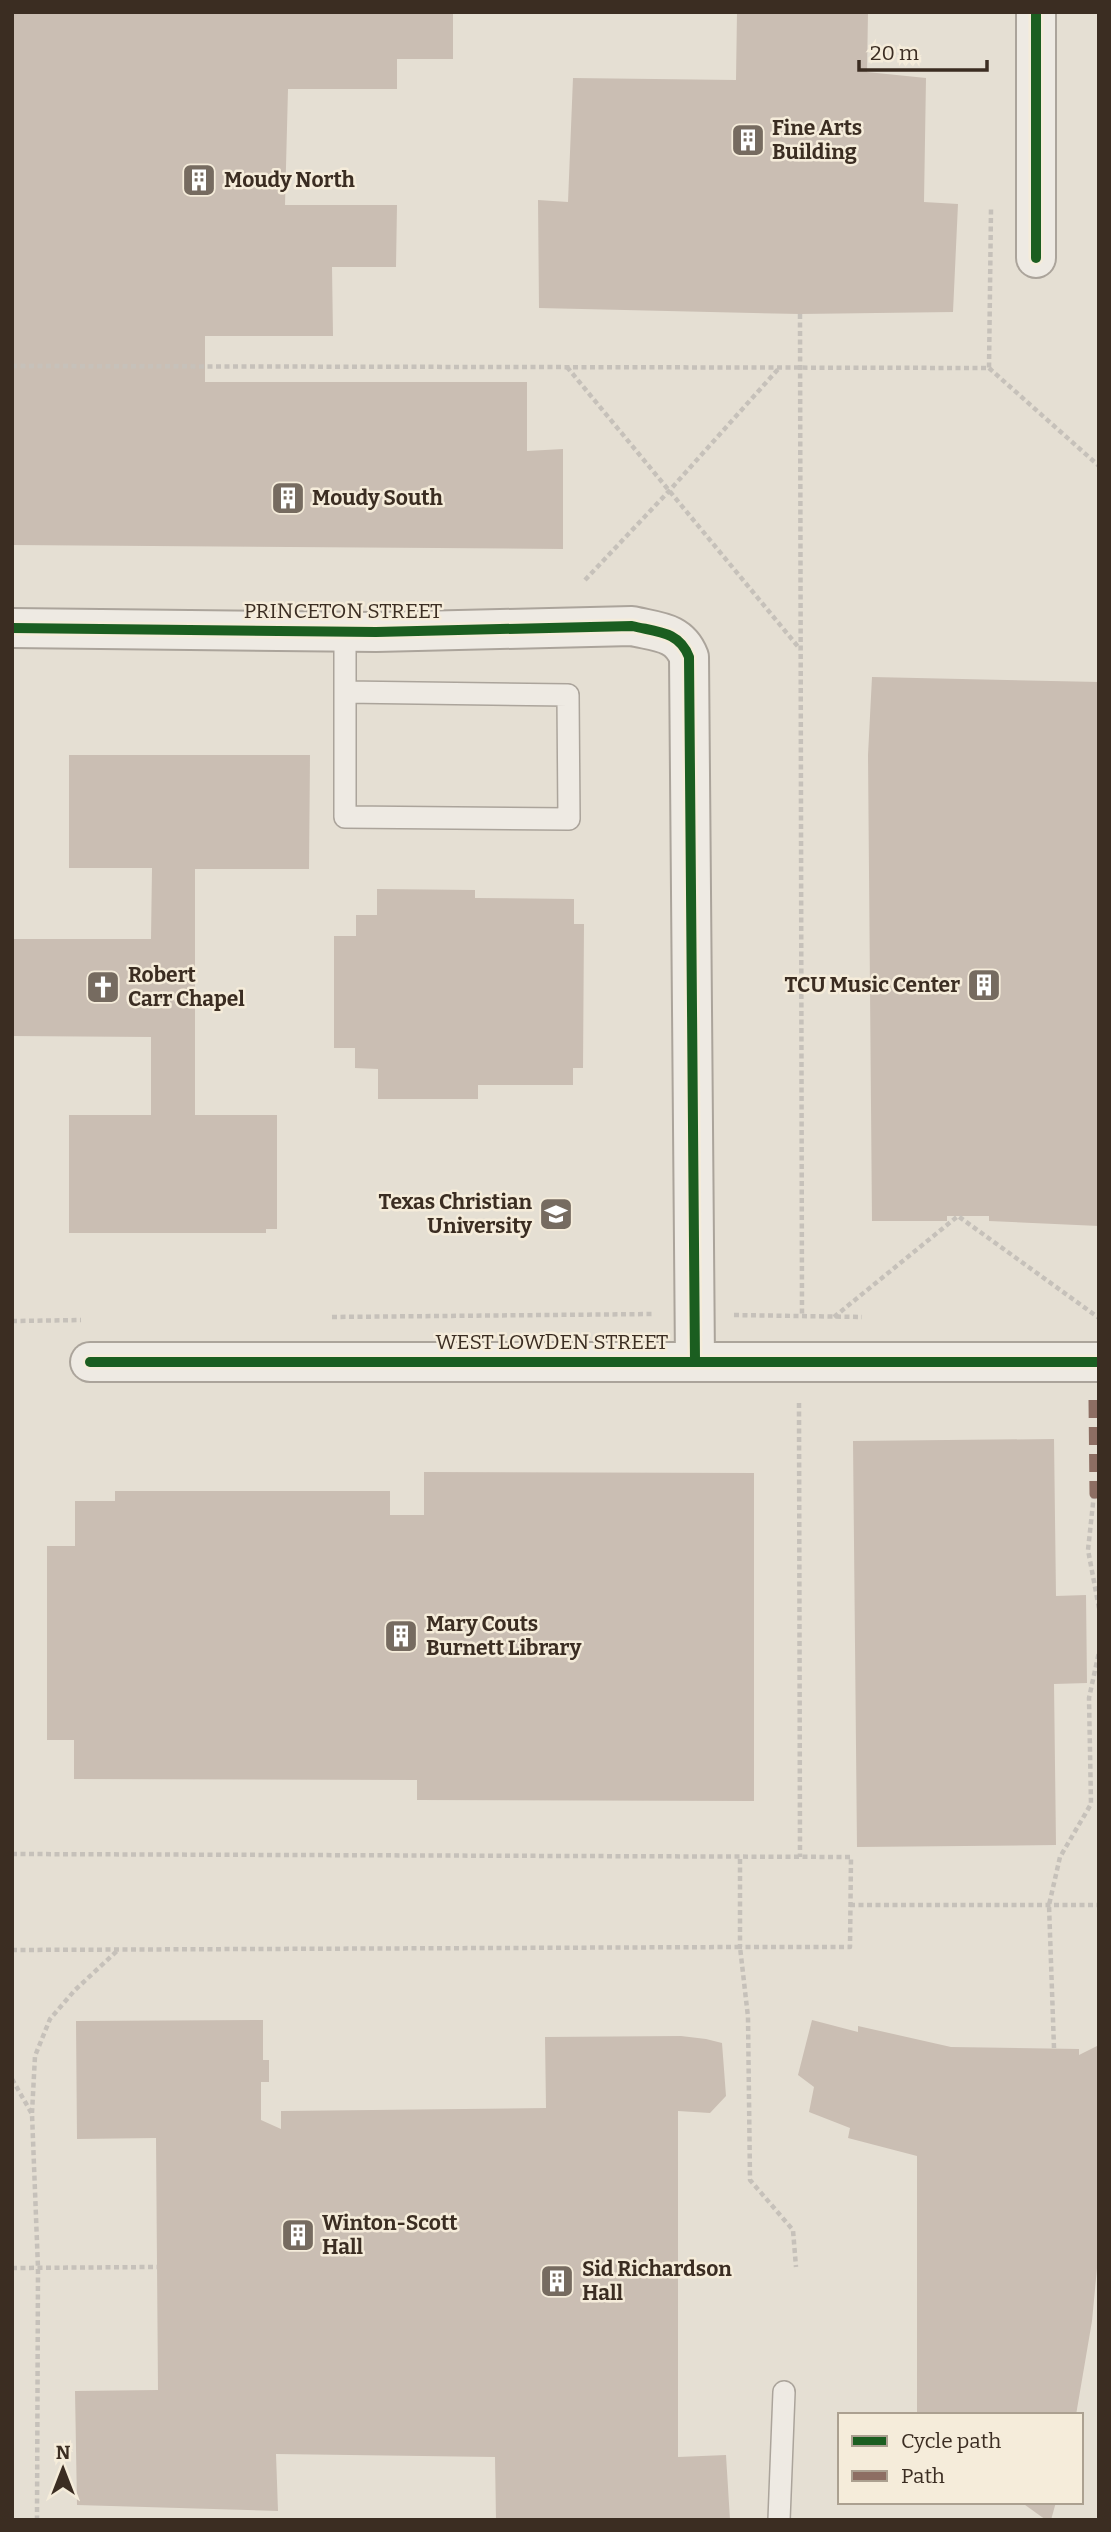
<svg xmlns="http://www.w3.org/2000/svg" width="1111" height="2532" viewBox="0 0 1111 2532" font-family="Bitter,serif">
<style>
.building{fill:#cabeb3}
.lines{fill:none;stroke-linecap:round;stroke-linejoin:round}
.lane-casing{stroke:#aba49b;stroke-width:24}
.street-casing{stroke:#aba49b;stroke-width:42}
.path{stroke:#c6c1ba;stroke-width:4.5;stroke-dasharray:5 3.5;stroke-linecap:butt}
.lane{stroke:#eeeae3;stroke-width:21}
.street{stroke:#eeeae3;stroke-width:38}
.quiet{stroke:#8d6e63;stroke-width:9;stroke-dasharray:18 9;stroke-linecap:butt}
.cycleway-casing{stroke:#f5ecda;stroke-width:15}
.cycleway{stroke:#1b5e20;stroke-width:10}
.labels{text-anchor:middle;stroke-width:5;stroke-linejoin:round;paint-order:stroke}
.poi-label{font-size:21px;font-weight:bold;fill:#3b2d22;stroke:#f5ecda;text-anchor:start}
.street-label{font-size:21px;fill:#3b2d22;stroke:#f5ecda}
</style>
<rect width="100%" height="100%" fill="#e5dfd3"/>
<g class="building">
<polygon points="12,12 453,12 453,59 397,59 397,89 288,89 285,205 397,205 396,267 332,267 333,336 205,336 205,382 527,382 527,451 563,449 563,549 12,545"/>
<polygon points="737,12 868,12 867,72 926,78 924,202 958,204 953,312 800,314 539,308 538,200 568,202 573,78 736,80"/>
<polygon points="872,677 1099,682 1099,1226 989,1221 989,1216 947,1216 947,1221 872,1221 868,755"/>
<polygon points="69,755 310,755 309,869 195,869 195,1115 277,1115 277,1229 266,1229 266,1233 69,1233 69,1115 151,1115 151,1037 12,1036 12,939 151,939 152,868 69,868"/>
<polygon points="377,889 475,890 475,898 574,899 574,924 584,924 583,1068 573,1068 573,1085 478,1085 478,1099 378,1099 378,1069 355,1068 355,1048 334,1048 334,936 356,936 356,915 377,915"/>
<polygon points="1054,1439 1056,1596 1086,1595 1087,1683 1054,1684 1056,1845 857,1847 853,1441"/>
<polygon points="424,1472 754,1473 754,1801 417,1800 417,1780 74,1779 74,1740 47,1740 47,1546 75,1546 75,1501 115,1501 115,1491 390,1491 390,1515 424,1515"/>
<polygon points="263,2020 263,2060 269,2060 269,2082 261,2082 261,2120 281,2129 281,2111 546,2108 545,2037 681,2036 706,2039 722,2043 726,2096 710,2113 678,2111 678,2457 726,2455 730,2520 496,2520 495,2457 276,2454 278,2511 77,2505 75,2391 158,2390 156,2138 77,2139 76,2021"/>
<polygon points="812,2020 858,2032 858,2026 951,2047 1079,2049 1079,2055 1099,2045 1099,2247 1092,2321 1076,2415 917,2415 917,2156 848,2138 850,2128 809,2112 814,2087 798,2075"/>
<polygon points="1021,2502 1056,2502 1051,2520 1046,2520"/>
</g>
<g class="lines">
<g class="lane-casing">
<g id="lane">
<path d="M345,631C345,693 345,755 345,817L569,819L568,695L345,692"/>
<polyline points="779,2520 784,2392"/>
</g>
</g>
<g class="street-casing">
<g id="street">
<polyline points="1036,12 1036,258"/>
<path d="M12,628L376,632L632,626C657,632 679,631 689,657L695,1361"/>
<polyline points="90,1362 1099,1362"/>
</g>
</g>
<g class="path">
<polyline points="800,314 802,1317"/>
<polyline points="12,366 989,368 991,209"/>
<polyline points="567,367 800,649"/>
<polyline points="989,368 1099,466"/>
<polyline points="585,580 669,491 780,367"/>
<polyline points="734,1315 862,1317"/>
<polyline points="332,1317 655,1314"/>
<polyline points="834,1317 958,1216 1099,1318"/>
<polyline points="12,1321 81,1320"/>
<polyline points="799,1403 800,1857"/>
<polyline points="1094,1494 1088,1550 1099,1608"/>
<polyline points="12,1854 851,1857 850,1947 740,1947 740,1857"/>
<polyline points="850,1905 1099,1905"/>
<polyline points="12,1950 740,1947 748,2017 750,2180 793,2230 796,2267"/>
<polyline points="1054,2048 1049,1905 1060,1857 1091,1804 1089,1698 1099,1652"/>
<polyline points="12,2079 32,2114 38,2268 37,2520"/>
<polyline points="32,2113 35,2056 50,2019 75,1990 118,1950"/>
<polyline points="12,2268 157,2267"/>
</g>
<use href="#lane" class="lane"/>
<use href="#street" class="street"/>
<polyline class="quiet" points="1093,1400 1094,1494 1099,1494"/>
<g class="cycleway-casing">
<g id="cycleway">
<polyline points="1036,12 1036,258"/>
<path d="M12,628L376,632L632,626C657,632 679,631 689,657L695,1361"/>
<polyline points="90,1362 1099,1362"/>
</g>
</g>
<use href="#cycleway" class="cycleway"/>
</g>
<defs>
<g id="building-square" transform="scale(1.75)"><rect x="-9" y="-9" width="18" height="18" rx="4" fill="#766b60" stroke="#f5ecda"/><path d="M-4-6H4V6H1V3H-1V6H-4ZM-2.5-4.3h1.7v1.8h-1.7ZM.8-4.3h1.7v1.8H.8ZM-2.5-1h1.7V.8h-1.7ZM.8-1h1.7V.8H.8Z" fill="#fff"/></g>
<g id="church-square" transform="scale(1.75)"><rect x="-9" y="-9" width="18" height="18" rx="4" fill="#766b60" stroke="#f5ecda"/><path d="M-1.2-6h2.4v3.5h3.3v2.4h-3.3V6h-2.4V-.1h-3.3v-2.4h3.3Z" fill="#fff"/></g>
<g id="university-square" transform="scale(1.75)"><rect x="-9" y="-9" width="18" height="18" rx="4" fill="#766b60" stroke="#f5ecda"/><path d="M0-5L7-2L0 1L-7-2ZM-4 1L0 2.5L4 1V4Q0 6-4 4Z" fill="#fff"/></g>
</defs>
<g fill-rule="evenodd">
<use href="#building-square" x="748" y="140"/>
<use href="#building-square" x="199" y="180"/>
<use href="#building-square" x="288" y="498"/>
<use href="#building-square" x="984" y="985"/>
<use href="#church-square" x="103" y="987"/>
<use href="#university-square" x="556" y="1214"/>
<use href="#building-square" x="401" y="1636"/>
<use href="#building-square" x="298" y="2235"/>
<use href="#building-square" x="557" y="2281"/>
</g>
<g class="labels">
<g class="poi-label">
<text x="772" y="135">Fine Arts<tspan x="772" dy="24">Building</tspan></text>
<text x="224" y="187">Moudy North</text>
<text x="312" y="505">Moudy South</text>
<text x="128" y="982">Robert<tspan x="128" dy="24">Carr Chapel</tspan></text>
<text x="960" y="992" text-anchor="end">TCU Music Center</text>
<text x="532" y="1209" text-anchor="end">Texas Christian<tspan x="532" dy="24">University</tspan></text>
<text x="426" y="1631">Mary Couts<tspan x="426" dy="24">Burnett Library</tspan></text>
<text x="322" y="2230">Winton-Scott<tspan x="322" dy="24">Hall</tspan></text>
<text x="582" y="2276">Sid Richardson<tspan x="582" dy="24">Hall</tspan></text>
</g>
<g class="street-label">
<text x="343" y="618">PRINCETON STREET</text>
<text x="552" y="1349">WEST LOWDEN STREET</text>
</g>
</g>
<rect width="1111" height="2532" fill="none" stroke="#3b2d22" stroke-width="28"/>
<rect x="838" y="2413" width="245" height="91" fill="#f5ecda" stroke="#aba090" stroke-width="2"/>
<rect x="852" y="2436" width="35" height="10" fill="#1b5e20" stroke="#aba090" stroke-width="2"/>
<text x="901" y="2448" font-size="21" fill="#3b2d22">Cycle path</text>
<rect x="852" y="2471" width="35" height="10" fill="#8d6e63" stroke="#aba090" stroke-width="2"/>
<text x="901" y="2483" font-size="21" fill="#3b2d22">Path</text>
<g transform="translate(63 2469)" stroke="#f5ecda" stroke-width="5" paint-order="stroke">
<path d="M0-5L12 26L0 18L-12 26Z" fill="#3b2d22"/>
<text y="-10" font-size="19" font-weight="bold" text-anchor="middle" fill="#3b2d22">N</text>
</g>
<path d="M859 60v10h128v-10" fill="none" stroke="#3b2d22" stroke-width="3.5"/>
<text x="870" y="60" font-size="21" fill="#3b2d22" stroke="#f5ecda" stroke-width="5" paint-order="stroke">20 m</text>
</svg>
